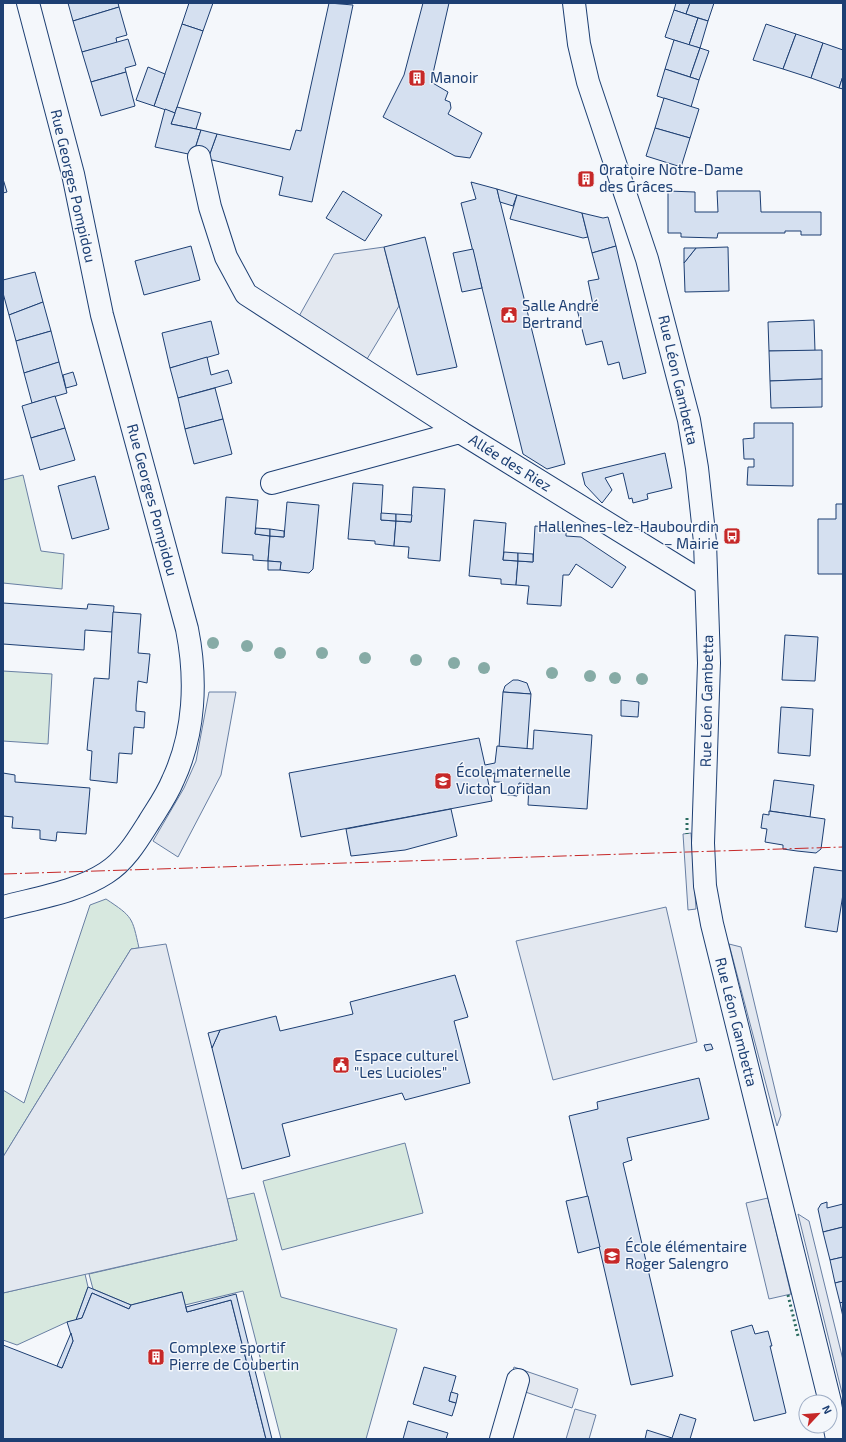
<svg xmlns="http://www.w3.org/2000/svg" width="846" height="1442" viewBox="0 0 846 1442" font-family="'Exo 2',sans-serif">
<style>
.green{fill:#d7e8df;stroke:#687fa3}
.parking{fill:#e3e8f0;stroke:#687fa3}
.building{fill:#d5e0f0;stroke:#1d3f73}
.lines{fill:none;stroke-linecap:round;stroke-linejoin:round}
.minor-casing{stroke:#1d3f73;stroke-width:24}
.tertiary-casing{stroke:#1d3f73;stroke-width:24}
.minor{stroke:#f4f7fb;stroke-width:22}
.tertiary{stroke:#f4f7fb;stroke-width:22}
.hedge{stroke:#2c6c60;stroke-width:3;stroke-dasharray:2 3;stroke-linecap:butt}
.power{stroke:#c62828;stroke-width:1;stroke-dasharray:14 3 2 3;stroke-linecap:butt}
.tree{fill:#86aba6}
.labels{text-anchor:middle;stroke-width:3;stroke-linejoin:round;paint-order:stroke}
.poi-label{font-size:15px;fill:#1d3f73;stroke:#f4f7fb;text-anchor:start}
.street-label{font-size:15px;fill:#1d3f73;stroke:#f4f7fb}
</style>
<rect width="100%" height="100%" fill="#f4f7fb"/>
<g class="green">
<polygon points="23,475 41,551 64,554 62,589 3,583 3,480"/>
<polygon points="3,671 52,674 48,744 3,741"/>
<path d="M106,899C133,917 132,917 139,948L131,949L3,1157V1090L24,1103L90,905Z"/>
<polygon points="405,1143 423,1213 282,1250 263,1181"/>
<polygon points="254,1193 281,1297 397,1329 366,1439 281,1439 243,1291 185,1305 182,1292 131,1305 93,1289 89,1274 237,1240 227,1199"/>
<polygon points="85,1274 88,1287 76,1320 67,1322 17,1345 3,1340 3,1293"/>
</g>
<g class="parking">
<polygon points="384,247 399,306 367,359 298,318 334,254"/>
<polygon points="209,692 236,692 221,775 178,857 153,841 184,788 196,761"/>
<polygon points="691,833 696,909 688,910 683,834"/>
<polygon points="666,907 697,1042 553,1080 516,941"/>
<polygon points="166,944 237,1240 3,1293 3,1157 131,949"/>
<polygon points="729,944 741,947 781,1115 777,1126"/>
<polygon points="768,1198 791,1294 769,1299 746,1203"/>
<polygon points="798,1214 809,1221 843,1360 843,1397"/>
<polygon points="514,1367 578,1389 572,1408 508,1386"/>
<polygon points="575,1409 596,1415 589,1439 566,1439"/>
</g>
<g class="building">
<polygon points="68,3 118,3 119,7 73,21"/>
<polygon points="189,3 213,3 203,31 182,24"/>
<polygon points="329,3 353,5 312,202 279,195 283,177 208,159 217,134 290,150 296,130 301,131"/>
<polygon points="423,3 449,3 431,82 448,92 445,100 450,102 451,108 448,114 482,133 470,158 455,156 383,117 404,75"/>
<polygon points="676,3 690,3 686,14 674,10"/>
<polygon points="690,3 714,3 708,21 686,14"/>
<polygon points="119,7 127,35 116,38 117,43 82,52 73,21"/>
<polygon points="674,10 698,18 689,45 665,37"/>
<polygon points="698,18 708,21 700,48 689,45"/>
<polygon points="182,24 203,31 175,113 154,106"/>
<polygon points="766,24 796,34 783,69 753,60"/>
<polygon points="796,34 823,43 811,78 783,69"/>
<polygon points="128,39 136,65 125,68 126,72 91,82 82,52"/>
<polygon points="674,40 700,48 690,77 665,69"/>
<polygon points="823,43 843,50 843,76 839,88 811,78"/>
<polygon points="700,48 709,51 699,80 690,77"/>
<polygon points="148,67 165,74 154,106 136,100"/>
<polygon points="665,69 699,80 691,107 657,96"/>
<polygon points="126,72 135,106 101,116 91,82"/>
<polygon points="843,76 843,89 839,88"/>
<polygon points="664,98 699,109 690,138 655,128"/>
<polygon points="177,107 201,113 196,129 171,124"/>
<polygon points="165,109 175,113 171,124 201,130 193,155 155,147"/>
<polygon points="655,128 690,138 681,167 646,156"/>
<polygon points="201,130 217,134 208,159 193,155"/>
<polygon points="589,173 591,183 583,186 580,175"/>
<polygon points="3,179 7,192 3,193"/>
<polygon points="471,182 497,189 565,464 547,469 523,454 461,203 476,199"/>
<polygon points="497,189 517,195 513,206 500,202"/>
<polygon points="343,191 382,215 365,241 326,218"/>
<polygon points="668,191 695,192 695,212 718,212 717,191 760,191 761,212 821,212 821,235 801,235 801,231 785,231 785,233 718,233 717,238 681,237 681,233 668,233"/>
<polygon points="517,195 582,213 588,237 583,238 510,219"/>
<polygon points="582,213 603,218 608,217 616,246 592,253"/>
<polygon points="425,237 457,367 417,375 384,247"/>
<polygon points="191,246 200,280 144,295 135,261"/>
<polygon points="616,246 646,373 623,379 619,362 608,365 602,341 586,345 577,309 593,305 588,281 599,279 592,253"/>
<polygon points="728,247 729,291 685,292 684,263 696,248"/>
<polygon points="684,248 696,248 684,263"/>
<polygon points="473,249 482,288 462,292 453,253"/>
<polygon points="35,272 43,302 9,315 3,293 3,280"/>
<polygon points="43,302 51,331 16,341 9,315"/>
<polygon points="814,320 815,351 769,351 768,322"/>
<polygon points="211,321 219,354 170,368 162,333"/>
<polygon points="51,331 59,362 24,373 16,341"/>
<polygon points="822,350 822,379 770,381 769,351"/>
<polygon points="207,357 211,375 228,370 232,383 178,398 170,368"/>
<polygon points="59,362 67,393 32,403 24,373"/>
<polygon points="73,372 77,385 66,388 63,375"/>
<polygon points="822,379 822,407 771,408 770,381"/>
<polygon points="215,388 223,419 185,429 178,398"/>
<polygon points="55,396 65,428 31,438 22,406"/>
<polygon points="223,419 232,454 194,464 185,429"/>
<polygon points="754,423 793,423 793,486 747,485 748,467 754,467 754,459 744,459 743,439 754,438"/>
<polygon points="65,428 75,460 40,470 31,438"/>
<polygon points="665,453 672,488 647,494 648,499 633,503 632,498 629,499 623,473 605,478 612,490 602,503 585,485 582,473"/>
<polygon points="95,476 109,529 72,539 58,486"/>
<polygon points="353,483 383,485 381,520 396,521 394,546 375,544 375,541 348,539"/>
<polygon points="413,487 445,489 440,561 408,558 409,547 394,546 396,521 411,522"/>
<polygon points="226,497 258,500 255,534 270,536 268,561 253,560 253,555 222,553"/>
<polygon points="287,502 319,505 313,569 309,573 280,570 281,562 268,561 270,536 284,537"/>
<polygon points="836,504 843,504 843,574 818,574 818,519 836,519"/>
<polygon points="381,513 396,514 396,521 381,520"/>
<polygon points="396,514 412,515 411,522 396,521"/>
<polygon points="474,520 506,523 503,560 518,561 516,585 501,584 501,579 469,576"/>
<polygon points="535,526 566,529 566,536 581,537 626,567 612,588 576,564 569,575 563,575 561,606 527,604 529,586 516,585 518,561 533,562"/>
<polygon points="256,528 270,529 270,536 255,534"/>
<polygon points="270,529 284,531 284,537 270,536"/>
<polygon points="504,552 518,553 518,561 503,560"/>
<polygon points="518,553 533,554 533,562 518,561"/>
<polygon points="268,561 281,562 280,570 268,570"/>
<polygon points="3,603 87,609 88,604 114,606 112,632 85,630 84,650 3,644"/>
<polygon points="113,612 141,614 138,653 150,654 147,683 138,681 136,705 136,711 145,712 144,728 134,727 132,754 119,753 117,783 90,780 92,751 87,750 94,678 109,679"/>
<polygon points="785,635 818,637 815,681 782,680"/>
<polygon points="513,680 518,680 527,683 531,694 503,692 505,686"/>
<polygon points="503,692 531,694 527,749 499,747"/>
<polygon points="621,700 639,702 638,717 621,716"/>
<polygon points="781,707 813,709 810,756 778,753"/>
<polygon points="534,730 592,735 587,809 528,805 529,784 519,783 517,796 501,794 502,782 494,782 495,773 487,776 492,801 301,837 289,773 479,738 485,765 495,763 497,746 533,749"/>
<polygon points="3,773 15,775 15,782 90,788 86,834 57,832 56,841 40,839 40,830 12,828 13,817 3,816"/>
<polygon points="774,780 814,785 810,817 770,811"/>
<polygon points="451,809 457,836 405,850 351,856 346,829"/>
<polygon points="769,811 825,819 821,849 816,853 797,851 783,849 783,845 765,842 767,829 761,828 763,814 769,815"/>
<polygon points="814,867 843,871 843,894 837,932 805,927"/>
<polygon points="455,975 468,1017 454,1021 470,1083 405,1100 402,1093 282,1124 290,1156 242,1169 212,1048 220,1030 276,1016 280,1031 353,1014 350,1002"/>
<polygon points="220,1030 217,1037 212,1048 208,1033"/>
<polygon points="711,1044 713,1049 706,1051 704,1045"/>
<polygon points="699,1078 709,1119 627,1138 632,1160 623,1163 673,1376 631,1385 569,1116 598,1109 597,1102"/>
<polygon points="588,1196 600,1247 578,1253 566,1201"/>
<polygon points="827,1202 827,1208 843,1204 843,1227 823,1232 818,1209 821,1204"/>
<polygon points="843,1227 843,1257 830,1260 823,1232"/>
<polygon points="843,1257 843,1281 835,1283 830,1260"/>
<polygon points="843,1281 843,1302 840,1303 835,1283"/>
<polygon points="88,1287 131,1305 129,1309 92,1293 82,1318 76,1320"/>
<polygon points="182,1292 187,1312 231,1300 266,1439 3,1439 3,1345 62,1368 73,1341 67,1322 82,1318 92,1293 129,1309 131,1305"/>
<polygon points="236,1294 272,1439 266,1439 231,1300 187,1312 186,1307"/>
<polygon points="843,1302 843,1317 840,1303"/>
<polygon points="752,1325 755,1334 768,1331 772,1346 770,1346 786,1413 754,1421 731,1331"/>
<polygon points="71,1333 73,1341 62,1368 57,1366"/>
<polygon points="424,1367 456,1376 449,1401 456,1403 452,1416 413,1404"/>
<polygon points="451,1392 458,1394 456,1403 449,1401"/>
<polygon points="680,1414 696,1419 690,1439 645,1439 647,1430 672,1438"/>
<polygon points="408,1421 448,1433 446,1439 403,1439"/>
</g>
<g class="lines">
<g class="minor-casing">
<g id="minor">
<polyline points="199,157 210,207 226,257 246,294 460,432"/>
<polyline points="272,483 460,432 706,584"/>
<path d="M3,907C37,898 77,892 106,873C125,861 137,841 149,822C157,809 167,795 173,780C195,733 197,679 187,629L102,315L73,174L28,3"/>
<polyline points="501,1439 518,1380"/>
</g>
</g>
<g class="tertiary-casing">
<g id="tertiary">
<polyline points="574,3 579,44 588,82 647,259 689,420 697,468 705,542 709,663 703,843 705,886 712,924 830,1402"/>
<polyline points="830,1404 837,1439"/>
</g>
</g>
<use href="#minor" class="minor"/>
<use href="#tertiary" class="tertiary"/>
<g class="hedge">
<polyline points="687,818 687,834"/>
<polyline points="788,1295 798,1336"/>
</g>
<polyline class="power" points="3,874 843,847"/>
</g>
<g class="tree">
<circle cx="213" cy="643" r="6"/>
<circle cx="247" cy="646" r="6"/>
<circle cx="280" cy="653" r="6"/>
<circle cx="322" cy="653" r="6"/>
<circle cx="365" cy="658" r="6"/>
<circle cx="416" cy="660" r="6"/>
<circle cx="454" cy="663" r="6"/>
<circle cx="484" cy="668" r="6"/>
<circle cx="552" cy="673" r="6"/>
<circle cx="590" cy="676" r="6"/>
<circle cx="615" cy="678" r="6"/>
<circle cx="642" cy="679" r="6"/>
</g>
<defs>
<g id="building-square" transform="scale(0.9)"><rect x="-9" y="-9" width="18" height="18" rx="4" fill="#c62828" stroke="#f4f7fb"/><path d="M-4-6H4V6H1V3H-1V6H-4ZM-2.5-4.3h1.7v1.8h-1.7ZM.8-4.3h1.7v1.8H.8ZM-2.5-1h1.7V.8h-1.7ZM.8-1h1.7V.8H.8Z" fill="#fff"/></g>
<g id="civic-square" transform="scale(0.9)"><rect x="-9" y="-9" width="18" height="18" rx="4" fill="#c62828" stroke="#f4f7fb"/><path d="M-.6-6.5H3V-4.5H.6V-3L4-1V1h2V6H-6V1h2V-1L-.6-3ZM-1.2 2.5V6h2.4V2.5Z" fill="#fff"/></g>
<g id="bus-square" transform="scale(0.9)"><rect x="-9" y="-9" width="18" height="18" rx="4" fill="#c62828" stroke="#f4f7fb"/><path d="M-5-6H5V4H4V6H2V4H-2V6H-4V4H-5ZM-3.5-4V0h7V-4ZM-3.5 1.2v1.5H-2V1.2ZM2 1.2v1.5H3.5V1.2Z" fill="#fff"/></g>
<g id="school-square" transform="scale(0.9)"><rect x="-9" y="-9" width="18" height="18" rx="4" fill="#c62828" stroke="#f4f7fb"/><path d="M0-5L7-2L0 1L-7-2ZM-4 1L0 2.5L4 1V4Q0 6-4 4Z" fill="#fff"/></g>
</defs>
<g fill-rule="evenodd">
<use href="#building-square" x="417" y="78"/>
<use href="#building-square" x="586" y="179"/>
<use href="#civic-square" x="509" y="315"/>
<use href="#bus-square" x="732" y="536"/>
<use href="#school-square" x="443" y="781"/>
<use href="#civic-square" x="341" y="1065"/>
<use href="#school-square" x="612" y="1256"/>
<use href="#building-square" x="156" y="1357"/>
</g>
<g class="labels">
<g class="poi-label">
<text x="430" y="83">Manoir</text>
<text x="599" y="175">Oratoire Notre-Dame<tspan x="599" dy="17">des Grâces</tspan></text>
<text x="522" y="311">Salle André<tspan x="522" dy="17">Bertrand</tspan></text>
<text x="719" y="532" text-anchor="end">Hallennes-lez-Haubourdin<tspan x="719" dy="17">– Mairie</tspan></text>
<text x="456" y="777">École maternelle<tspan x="456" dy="17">Victor Loridan</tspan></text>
<text x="354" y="1061">Espace culturel<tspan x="354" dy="17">"Les Lucioles"</tspan></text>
<text x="625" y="1252">École élémentaire<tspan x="625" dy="17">Roger Salengro</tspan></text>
<text x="169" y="1353">Complexe sportif<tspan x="169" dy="17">Pierre de Coubertin</tspan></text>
</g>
<g class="street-label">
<text transform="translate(73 186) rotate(77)" y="5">Rue Georges Pompidou</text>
<text transform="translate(678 380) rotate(77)" y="5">Rue Léon Gambetta</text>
<text transform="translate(510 463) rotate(32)" y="5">Allée des Riez</text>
<text transform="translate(152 500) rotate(75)" y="5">Rue Georges Pompidou</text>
<text transform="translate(707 701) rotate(-89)" y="5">Rue Léon Gambetta</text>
<text transform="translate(736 1022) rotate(76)" y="5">Rue Léon Gambetta</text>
</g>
</g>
<rect width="846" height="1442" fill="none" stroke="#1d3f73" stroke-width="8"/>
<g transform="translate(818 1414) rotate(64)"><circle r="19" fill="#f4f7fb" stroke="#9eadc5"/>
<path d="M0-3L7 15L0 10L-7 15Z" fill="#c62828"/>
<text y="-6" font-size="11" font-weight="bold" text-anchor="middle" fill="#1d3f73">N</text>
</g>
</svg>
